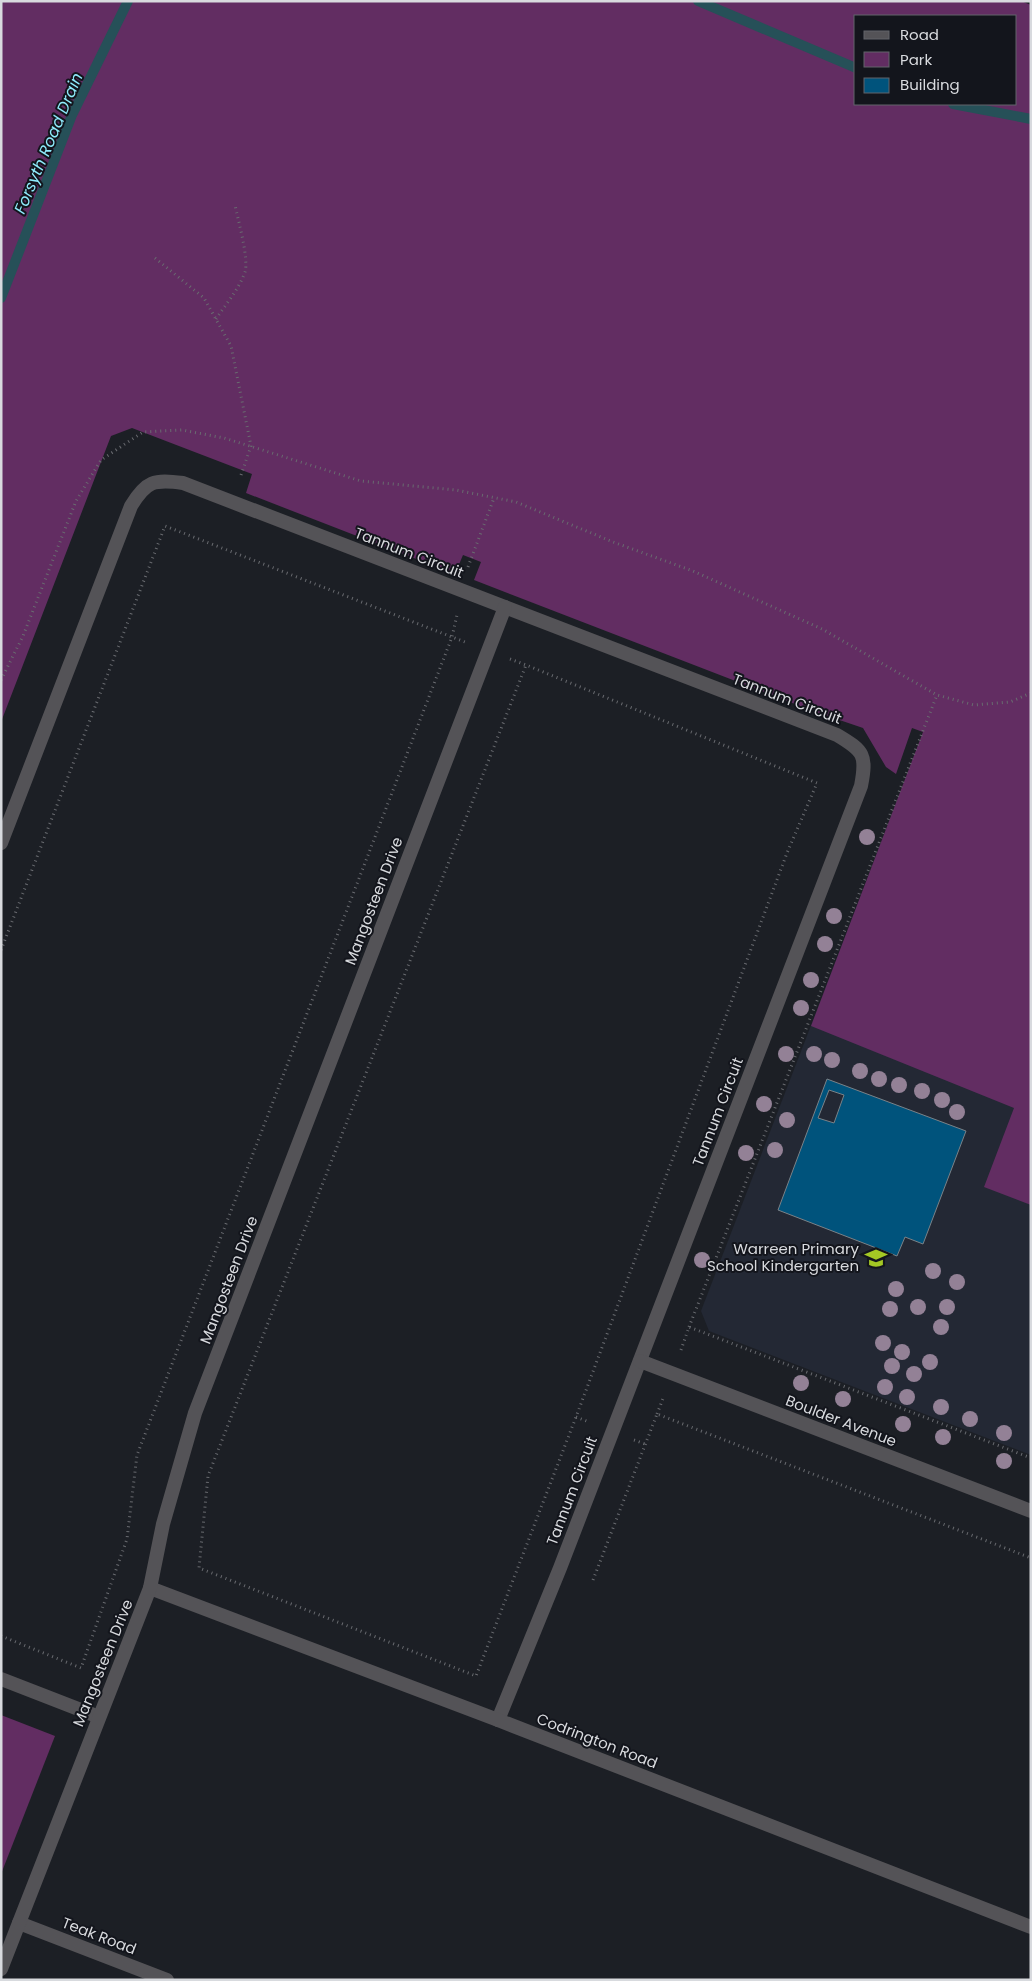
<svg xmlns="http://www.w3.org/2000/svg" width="1032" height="1981" viewBox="0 0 1032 1981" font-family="Poppins,sans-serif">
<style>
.built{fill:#232834}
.green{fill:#622d62;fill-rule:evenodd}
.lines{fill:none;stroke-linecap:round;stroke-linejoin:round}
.stream{stroke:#265058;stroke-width:10}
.building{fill:#00537c;stroke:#7a8288;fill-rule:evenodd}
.path{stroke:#696b70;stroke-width:3;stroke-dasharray:1 4;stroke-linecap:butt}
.minor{stroke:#545357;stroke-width:14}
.tree{fill:#938196}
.labels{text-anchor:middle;stroke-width:4;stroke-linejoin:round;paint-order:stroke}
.street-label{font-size:15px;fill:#d8dade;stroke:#13151c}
.poi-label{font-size:15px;fill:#d8dade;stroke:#13151c;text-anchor:end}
.water-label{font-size:16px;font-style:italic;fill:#8febfc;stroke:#13151c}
</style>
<rect width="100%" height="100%" fill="#1c1f25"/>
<polygon class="built" points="924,732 1031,738 1031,1455 709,1331 701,1311"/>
<g class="green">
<path d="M1,1H1021L1031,5V1205L984,1187L1014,1108L811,1026L923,732L912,728L896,774L886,767L863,728L813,711L474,580L481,562L463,555L455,574L246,493L252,474L132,428L111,436L1,722ZM1016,16V104H856V16Z"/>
<polygon points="1,1715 55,1736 1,1874"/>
</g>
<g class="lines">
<g class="stream">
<polyline points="698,1 856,68"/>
<polyline points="953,104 1031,119"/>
<polyline points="1,298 72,115 128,1"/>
</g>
</g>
<path class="building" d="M827,1079L966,1131L923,1244L905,1237L897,1256L778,1210ZM829,1090L844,1095L834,1123L818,1118Z"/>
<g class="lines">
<g class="path">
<polyline points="155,258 204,298 231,346 251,446 240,478"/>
<path d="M216,319C226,304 239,289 245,272C249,258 238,220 235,205"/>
<polyline points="468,567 494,498"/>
<polyline points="510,659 526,665 817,783 787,853 576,1417 476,1676 199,1568 208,1476 526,665"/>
<polyline points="1,680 23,636 76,501 101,460 143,432 182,430 224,438 361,481 456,490 516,502 613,542 693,571 822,629 937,695 974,705 1010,702 1031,693"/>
<polyline points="1,950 165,526 465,642"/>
<polyline points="689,1327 937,695"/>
<polyline points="681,1350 689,1327 1031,1458"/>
<polyline points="657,1414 664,1396"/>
<polyline points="576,1417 589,1422"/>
<polyline points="634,1440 645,1444"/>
<polyline points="593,1580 657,1414 1031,1558"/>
<polyline points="1,1636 81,1668 127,1539 137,1455 452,637 457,615"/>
</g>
<g class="minor">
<path d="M1,843L131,506C146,481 154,479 183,483L837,735C864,751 867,755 861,786L560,1568L498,1720"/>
<polyline points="640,1361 1031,1511"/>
<polyline points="150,1588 498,1720 1031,1927"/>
<polyline points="1,1679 99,1717"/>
<polyline points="19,1923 167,1980"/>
<polyline points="1,1969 150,1588 163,1524 195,1413 505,607"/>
</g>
</g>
<g class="tree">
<circle cx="867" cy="837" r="8"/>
<circle cx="834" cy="916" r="8"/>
<circle cx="825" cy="944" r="8"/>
<circle cx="811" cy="980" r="8"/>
<circle cx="801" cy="1008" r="8"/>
<circle cx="786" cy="1054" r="8"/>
<circle cx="814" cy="1054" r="8"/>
<circle cx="832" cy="1060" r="8"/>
<circle cx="860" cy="1071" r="8"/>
<circle cx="879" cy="1079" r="8"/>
<circle cx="899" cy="1085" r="8"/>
<circle cx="922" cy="1091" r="8"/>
<circle cx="942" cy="1100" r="8"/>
<circle cx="764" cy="1104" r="8"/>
<circle cx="957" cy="1112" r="8"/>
<circle cx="787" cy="1120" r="8"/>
<circle cx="775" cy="1150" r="8"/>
<circle cx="746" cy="1153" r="8"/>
<circle cx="702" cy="1260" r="8"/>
<circle cx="933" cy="1271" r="8"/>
<circle cx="957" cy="1282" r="8"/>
<circle cx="896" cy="1289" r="8"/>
<circle cx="918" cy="1307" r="8"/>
<circle cx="947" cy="1307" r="8"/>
<circle cx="890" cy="1309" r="8"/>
<circle cx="941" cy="1327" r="8"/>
<circle cx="883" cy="1343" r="8"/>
<circle cx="902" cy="1352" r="8"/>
<circle cx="930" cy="1362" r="8"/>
<circle cx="892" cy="1366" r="8"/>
<circle cx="914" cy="1374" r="8"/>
<circle cx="801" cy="1383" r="8"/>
<circle cx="885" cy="1387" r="8"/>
<circle cx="907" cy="1397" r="8"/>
<circle cx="843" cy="1399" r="8"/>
<circle cx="941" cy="1407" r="8"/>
<circle cx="970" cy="1419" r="8"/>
<circle cx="903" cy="1424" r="8"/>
<circle cx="1004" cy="1433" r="8"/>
<circle cx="943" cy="1437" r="8"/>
<circle cx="1004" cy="1461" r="8"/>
</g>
<defs>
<g id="school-bare" transform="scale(1.725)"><path d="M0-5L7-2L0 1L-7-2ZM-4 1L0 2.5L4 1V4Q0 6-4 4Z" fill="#a4c824" stroke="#13151c" stroke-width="2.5" paint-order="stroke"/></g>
</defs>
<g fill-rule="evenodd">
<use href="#school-bare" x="876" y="1258"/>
</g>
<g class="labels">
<g class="street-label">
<text transform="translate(409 553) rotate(21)" y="5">Tannum Circuit</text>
<text transform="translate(787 699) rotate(21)" y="5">Tannum Circuit</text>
<text transform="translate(374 901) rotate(-69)" y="5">Mangosteen Drive</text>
<text transform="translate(718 1112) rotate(-69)" y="5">Tannum Circuit</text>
<text transform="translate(229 1280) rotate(-69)" y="5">Mangosteen Drive</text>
<text transform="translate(841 1421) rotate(21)" y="5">Boulder Avenue</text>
<text transform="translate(572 1491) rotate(-69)" y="5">Tannum Circuit</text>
<text transform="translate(103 1663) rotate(-68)" y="5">Mangosteen Drive</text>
<text transform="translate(597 1741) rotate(21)" y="5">Codrington Road</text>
<text transform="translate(99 1936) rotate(21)" y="5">Teak Road</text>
</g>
<g class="poi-label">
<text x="859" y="1254">Warreen Primary<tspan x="859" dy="17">School Kindergarten</tspan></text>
</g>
<g class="water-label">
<text transform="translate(48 143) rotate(-67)" y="6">Forsyth Road Drain</text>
</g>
</g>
<rect width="1032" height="1981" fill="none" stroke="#d8dade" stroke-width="5"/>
<rect x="854" y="15" width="162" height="90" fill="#13151c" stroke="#62646a"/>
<rect x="864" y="31" width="25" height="8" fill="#545357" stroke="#62646a"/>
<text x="900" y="40" font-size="15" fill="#d8dade">Road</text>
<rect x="864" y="52" width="25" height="15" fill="#622d62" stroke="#62646a"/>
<text x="900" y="65" font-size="15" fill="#d8dade">Park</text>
<rect x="864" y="78" width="25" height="15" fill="#00537c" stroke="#62646a"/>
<text x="900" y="90" font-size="15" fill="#d8dade">Building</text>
</svg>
